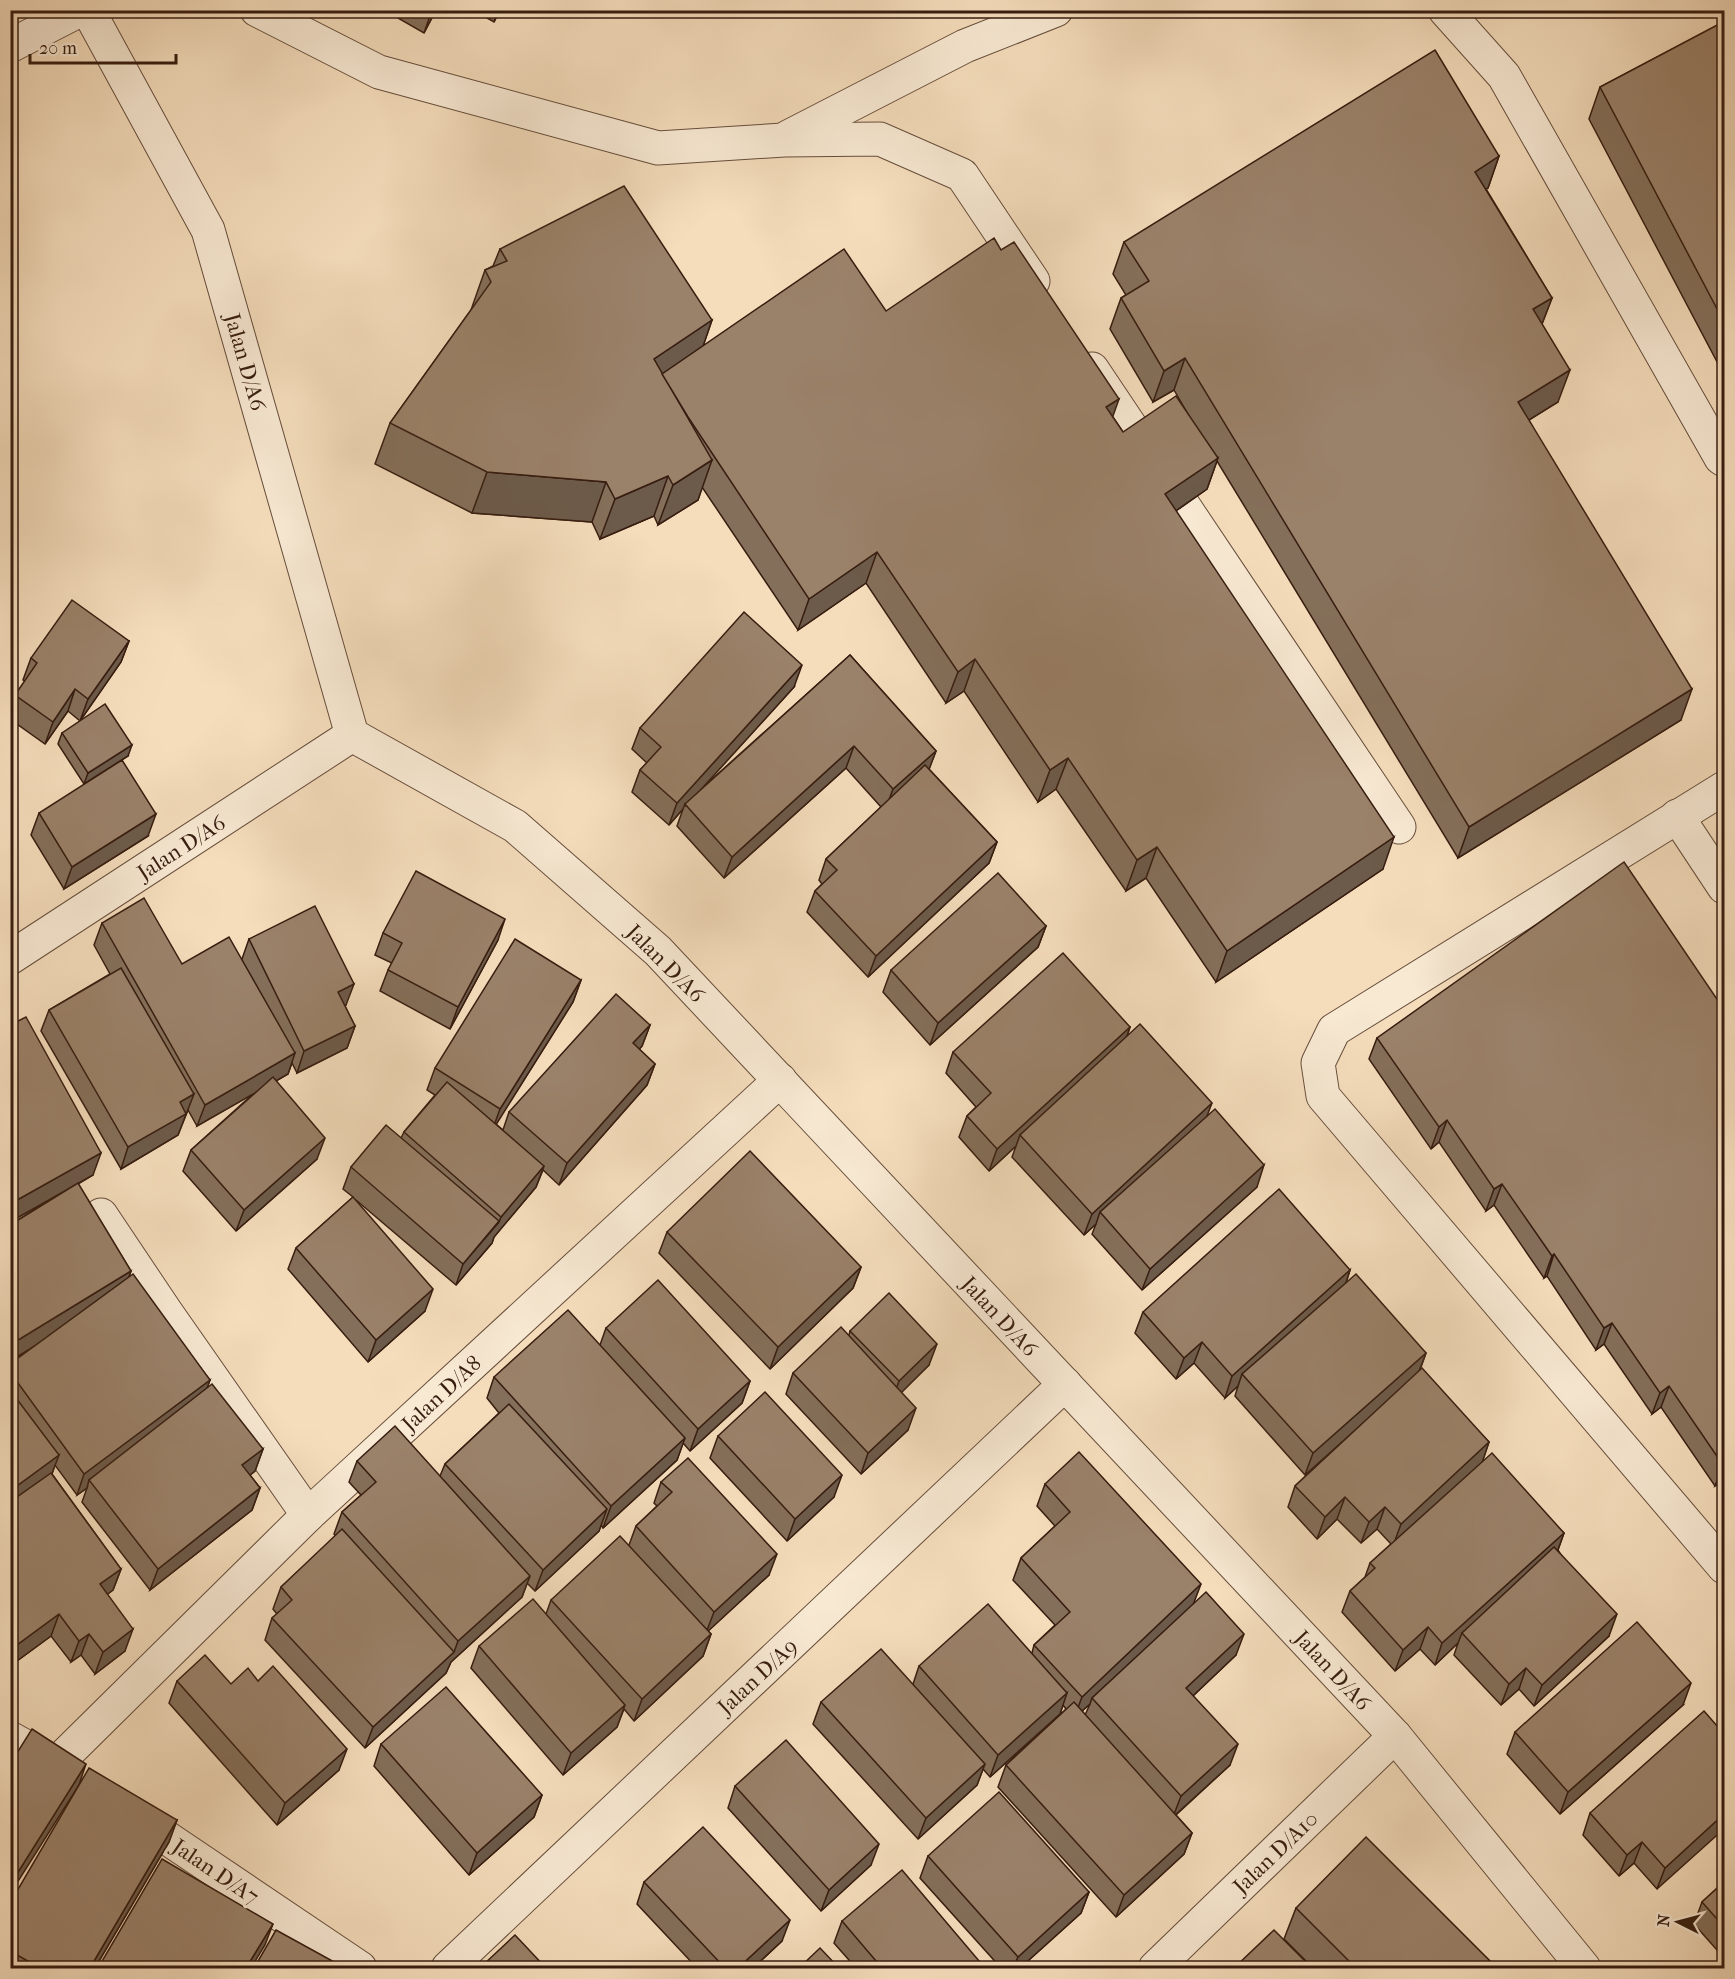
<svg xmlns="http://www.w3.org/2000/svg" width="1735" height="1979" viewBox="0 0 1735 1979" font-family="'IM FELL French Canon',serif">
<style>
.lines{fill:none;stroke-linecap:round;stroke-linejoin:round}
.minor-casing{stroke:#664d3b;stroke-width:35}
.minor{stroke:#f8e9d3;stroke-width:33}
.wall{fill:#846f5a;stroke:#371d10;stroke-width:1.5;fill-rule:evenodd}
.shaded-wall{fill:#6c5a4a;stroke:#371d10;stroke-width:1.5}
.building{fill:#9a8169;stroke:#371d10;stroke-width:1.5}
.labels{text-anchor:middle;stroke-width:6;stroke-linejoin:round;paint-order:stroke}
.street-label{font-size:22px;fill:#371d10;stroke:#f8e9d3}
</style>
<rect width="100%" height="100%" fill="#f5ddbc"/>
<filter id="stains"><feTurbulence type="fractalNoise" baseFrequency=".00333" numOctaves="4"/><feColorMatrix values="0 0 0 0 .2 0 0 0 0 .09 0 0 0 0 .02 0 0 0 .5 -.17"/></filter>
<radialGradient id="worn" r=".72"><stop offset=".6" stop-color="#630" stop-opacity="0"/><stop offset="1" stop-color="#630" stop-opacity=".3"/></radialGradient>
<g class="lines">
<g class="minor-casing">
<g id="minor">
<polyline points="88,10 208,230 352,735 515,826 658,951 1395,1736 1584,1968"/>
<polyline points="257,10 379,72 658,148 784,140 880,139 962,175 1033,281"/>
<polyline points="1445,10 1504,76 1721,458 1724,460"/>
<polyline points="10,46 80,10"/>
<polyline points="788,137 965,46 1056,10"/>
<polyline points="1092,369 1399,827"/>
<polyline points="1724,788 1334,1030 1318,1063 1323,1096 1724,1567"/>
<polyline points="1677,816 1724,887"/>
<polyline points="10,958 352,735"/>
<polyline points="101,1215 166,1312 308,1515"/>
<polyline points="10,1738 61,1766"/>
<polyline points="57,1763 308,1515 780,1080"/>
<polyline points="133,1815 360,1968"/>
<polyline points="448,1968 1065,1384"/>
<polyline points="1155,1968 1395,1736"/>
</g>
</g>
<use href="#minor" class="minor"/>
</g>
<g class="wall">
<polygon points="384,10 436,10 424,33"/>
<polygon points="473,10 500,10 494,22"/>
<polygon points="1725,21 1725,377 1589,119 1600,87"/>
<polygon points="1499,156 1488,188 1486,189 1552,298 1542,324 1558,402 1529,420 1681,720 1458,858 1217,461 1207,489 1176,511 1383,869 1216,982 1146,878 1126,891 1056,789 1038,802 964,691 946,703 866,583 798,630 702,487 698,500 658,525 654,516 600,539 592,522 472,513 375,464 390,423 471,310 485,270 493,266 500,249 712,320 703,346 886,311 1113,417 1123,432 1189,416 1174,390 1153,402 1110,329 1121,298 1126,295 1113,274 1124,242"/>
<polygon points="129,641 121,662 80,721 68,711 45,744 10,719 10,708 15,695 25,681 23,680 31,658"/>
<polygon points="850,655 936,751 929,769 997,842 989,863 868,977 807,912 815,891 822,884 819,880 826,859 881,807 846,768 724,878 677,826 683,809 669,825 632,792 640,770 647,763 632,749 640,728 794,687 701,789"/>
<polygon points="62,733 128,756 84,784 58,744"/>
<polygon points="39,813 148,836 64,889 31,835"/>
<polygon points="102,923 182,964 242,959 249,939 346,1005 345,1006 355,1026 347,1048 297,1073 292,1063 288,1074 276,1081 317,1159 236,1231 183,1171 191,1150 254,1093 197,1126 188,1110 178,1135 121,1169 41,1031 49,1010 110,974 94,945"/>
<polygon points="1046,926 1038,947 930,1045 883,992 891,970"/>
<polygon points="383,933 498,940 450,1029 380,991 388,970 392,963 375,955"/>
<polygon points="581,980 573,1002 496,1124 503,1130 509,1112 650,1025 642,1046 639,1049 655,1064 647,1085 559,1185 543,1170 536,1187 494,1237 492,1243 456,1285 356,1200 425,1311 368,1362 288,1269 296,1248 353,1197 343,1189 351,1167 401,1138 404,1132 435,1095 427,1090 435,1068"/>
<polygon points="1725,1011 1725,1484 1722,1481 1715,1486 1661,1407 1652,1414 1604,1344 1596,1350 1547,1276 1544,1278 1494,1205 1486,1211 1439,1142 1431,1149 1369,1059 1377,1038"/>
<polygon points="10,1025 93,1175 78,1184 131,1271 129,1277 210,1380 207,1388 263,1449 255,1471 250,1475 260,1488 252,1510 150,1590 82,1502 87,1488 77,1495 55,1465 52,1474 121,1569 113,1590 107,1594 125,1651 95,1674 81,1655 71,1662 51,1636 10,1666 10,1364 29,1350 10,1361 10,1225 73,1186 10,1222"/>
<polygon points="1130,1027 1127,1037 1207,1115 1257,1187 1142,1290 1092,1234 1096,1224 1084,1235 1012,1157 1016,1146 989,1171 959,1137 967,1116 976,1107 946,1073 953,1052"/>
<polygon points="667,1232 861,1267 853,1288 770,1369 659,1253"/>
<polygon points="1350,1270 1346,1283 1426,1353 1420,1370 1489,1442 1482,1462 1564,1533 1558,1550 1609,1636 1534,1706 1519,1689 1501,1705 1454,1655 1458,1643 1435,1665 1420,1649 1395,1671 1342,1612 1350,1591 1365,1577 1370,1563 1391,1544 1377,1529 1361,1543 1337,1519 1317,1539 1288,1507 1295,1486 1352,1432 1305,1475 1235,1396 1238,1386 1225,1398 1194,1363 1176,1379 1135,1333 1143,1312"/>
<polygon points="606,1328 750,1381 742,1403 690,1451 683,1443 677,1460 603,1528 601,1525 599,1531 535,1591 527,1583 522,1597 451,1662 446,1673 365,1748 265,1640 272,1618 277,1614 273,1609 281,1587 336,1536 334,1534 342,1512 361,1495 349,1482 357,1461 440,1476 445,1464 499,1413 487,1398 494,1377 600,1345"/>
<polygon points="850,1331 929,1365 901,1392 908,1430 861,1474 786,1394 793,1373 849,1335"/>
<polygon points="718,1436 834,1497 787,1541 710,1458"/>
<polygon points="661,1482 769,1575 708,1631 711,1634 703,1656 634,1721 624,1709 617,1727 563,1775 471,1668 479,1646 546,1614 551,1600 629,1545 636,1526 657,1506 654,1503"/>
<path d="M1045,1484L1194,1602L1236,1655L1193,1696L1230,1765L1176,1815L1192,1833L1184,1854L1116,1917L998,1787L1006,1765L1066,1709L1063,1705L1060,1714L990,1777L983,1769L977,1785L918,1839L813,1724L821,1702L913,1684L919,1666L1032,1653L1034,1645L1055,1625L1013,1580L1021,1558L1055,1526L1037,1506ZM1090,1704L1085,1715L1082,1711Z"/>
<polygon points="177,1681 231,1684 258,1681 339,1770 277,1825 169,1703"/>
<polygon points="1683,1705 1560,1814 1507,1754 1515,1732"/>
<polygon points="1725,1735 1657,1889 1634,1863 1619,1876 1583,1835 1590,1813"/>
<polygon points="381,1744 542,1795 534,1817 469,1875 374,1766"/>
<polygon points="735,1786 871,1865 821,1911 728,1808"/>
<polygon points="177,1820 169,1842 95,1968 10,1968 10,1903"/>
<polygon points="928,1856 1089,1892 1081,1913 1020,1968 1001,1968 920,1878"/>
<polygon points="1725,1881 1725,1959 1694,1924 1702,1902"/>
<polygon points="644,1882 782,1941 753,1968 697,1968 637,1904"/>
<polygon points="1296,1908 1494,1968 1313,1968 1284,1939"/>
<polygon points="842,1921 985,1968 856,1968 834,1943"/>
</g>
<g class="shaded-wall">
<polygon points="432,10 436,10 424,33"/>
<polygon points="498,10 500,10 494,22"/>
<polygon points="1499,156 1488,188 1464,203 1475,172"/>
<polygon points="1552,298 1540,329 1533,309"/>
<polygon points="712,320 698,361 665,383 654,359"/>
<polygon points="1185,358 1174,390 1153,402 1164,371"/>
<polygon points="1570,370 1558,402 1506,434 1518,402"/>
<polygon points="1119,399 1108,430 1106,407"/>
<polygon points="1218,458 1207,489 1154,526 1165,494"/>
<polygon points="712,460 698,500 658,525 673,485"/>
<polygon points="487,472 606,482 592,522 472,513"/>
<polygon points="668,476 654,516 600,539 615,499"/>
<polygon points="877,552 866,583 798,630 809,599"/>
<polygon points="129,641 121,662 80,721 88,699"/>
<polygon points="975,659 964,691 946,703 958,672"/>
<polygon points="802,665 794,687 686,806 685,804 683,809 669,825 677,803"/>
<polygon points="75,689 68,711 45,744 53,722"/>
<polygon points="1692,689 1681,720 1458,858 1469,827"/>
<polygon points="132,745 128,756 84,784 88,773"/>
<polygon points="854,746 846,768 724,878 732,857"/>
<polygon points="936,751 928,772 885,811 893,789"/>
<polygon points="1068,758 1056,789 1038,802 1050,770"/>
<polygon points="156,814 148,836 64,889 72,867"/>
<polygon points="1394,837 1383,869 1216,982 1227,951"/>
<polygon points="997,842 989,863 868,977 876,956"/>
<polygon points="1157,847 1146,878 1126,891 1137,860"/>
<polygon points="505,919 498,940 450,1029 458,1007"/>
<polygon points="1046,926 1038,947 930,1045 938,1023"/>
<polygon points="581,980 573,1002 492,1131 500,1109"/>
<polygon points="354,984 346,1005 330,1014 338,992"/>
<polygon points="650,1025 642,1046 625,1065 633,1043"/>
<polygon points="355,1026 347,1048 297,1073 304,1051"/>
<polygon points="1130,1027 1122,1049 1020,1135 1016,1146 989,1171 997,1149"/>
<polygon points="295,1053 288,1074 197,1126 205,1105"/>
<polygon points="655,1064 647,1085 559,1185 567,1163"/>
<polygon points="194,1094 178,1135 121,1169 128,1147 180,1102"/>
<polygon points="1212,1103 1204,1124 1100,1212 1096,1224 1084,1235 1092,1214"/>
<polygon points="1447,1120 1439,1142 1431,1149 1439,1127"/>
<polygon points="325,1138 317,1159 236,1231 244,1210"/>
<polygon points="101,1153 93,1175 10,1222 10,1204"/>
<polygon points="1264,1165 1257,1187 1142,1290 1150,1269"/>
<polygon points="544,1166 536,1187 494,1237 492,1243 456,1285 463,1264 499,1222 501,1217"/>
<polygon points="1502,1184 1494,1205 1486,1211 1494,1189"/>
<polygon points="1554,1254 1547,1276 1544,1278 1552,1256"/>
<polygon points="861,1267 853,1288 770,1369 778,1347"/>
<polygon points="1350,1270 1343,1292 1242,1374 1238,1386 1225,1398 1232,1376"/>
<polygon points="131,1271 123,1293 10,1361 10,1345"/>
<polygon points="433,1289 425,1311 368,1362 376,1340"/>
<polygon points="1612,1323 1604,1344 1596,1350 1604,1328"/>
<polygon points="1202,1342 1194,1363 1176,1379 1184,1358"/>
<polygon points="937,1344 929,1365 891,1403 899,1381"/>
<polygon points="1426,1353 1418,1374 1305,1475 1313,1453"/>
<polygon points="210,1380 202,1402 89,1480 87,1488 77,1495 84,1474"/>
<polygon points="750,1381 742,1403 690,1451 698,1429"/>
<polygon points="1669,1386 1661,1407 1652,1414 1660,1393"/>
<polygon points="916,1408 908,1430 861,1474 868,1453"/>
<polygon points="685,1438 677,1460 603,1528 611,1506"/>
<polygon points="1489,1442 1482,1463 1393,1546 1401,1524"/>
<polygon points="263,1449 255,1471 235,1487 242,1465"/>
<polygon points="59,1455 51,1476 10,1507 10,1491"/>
<polygon points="1725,1463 1725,1476 1722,1481 1715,1486 1723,1465"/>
<polygon points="842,1475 834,1497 787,1541 795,1519"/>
<polygon points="260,1488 252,1510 150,1590 158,1569"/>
<polygon points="1345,1497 1337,1519 1317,1539 1325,1517"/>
<polygon points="1385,1507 1377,1529 1361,1543 1369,1522"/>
<polygon points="607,1509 599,1531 535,1591 543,1570"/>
<polygon points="1564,1533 1556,1555 1462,1633 1458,1643 1435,1665 1442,1643"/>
<polygon points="777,1554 769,1575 706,1633 714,1612"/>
<polygon points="121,1569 113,1590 92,1606 100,1584"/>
<polygon points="530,1576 522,1597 451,1662 446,1673 365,1748 373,1727 454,1652 458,1641"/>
<polygon points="1201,1584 1193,1605 1092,1698 1090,1704 1074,1718 1082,1697"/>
<polygon points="59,1614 51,1636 10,1666 10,1650"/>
<polygon points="1617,1614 1609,1636 1534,1706 1542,1685"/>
<polygon points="1428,1627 1420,1649 1395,1671 1403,1650"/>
<polygon points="133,1629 125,1651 95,1674 103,1652"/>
<polygon points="89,1634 81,1655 71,1662 79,1641"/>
<polygon points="711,1634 703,1656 634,1721 642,1699"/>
<polygon points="1244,1634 1236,1655 1178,1710 1186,1688"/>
<polygon points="1526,1668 1519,1689 1501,1705 1509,1684"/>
<polygon points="1691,1683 1683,1705 1560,1814 1568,1792"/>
<polygon points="1067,1693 1060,1714 990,1777 998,1755"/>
<polygon points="625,1705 617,1727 563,1775 571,1753"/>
<polygon points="1238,1744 1230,1765 1173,1817 1181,1796"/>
<polygon points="347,1749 339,1770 277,1825 285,1803"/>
<polygon points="86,1764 79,1785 10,1894 10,1885"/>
<polygon points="985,1764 977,1785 918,1839 926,1818"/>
<polygon points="542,1795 534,1817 469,1875 477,1853"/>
<polygon points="1725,1813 1725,1828 1657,1889 1665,1868"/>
<polygon points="177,1820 169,1842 95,1968 90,1968"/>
<polygon points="1192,1833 1184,1854 1116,1917 1124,1895"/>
<polygon points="1642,1842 1634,1863 1619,1876 1627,1855"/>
<polygon points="879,1844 871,1865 821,1911 829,1890"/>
<polygon points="1089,1892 1081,1913 1020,1968 1013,1968 1018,1957"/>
<polygon points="790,1920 782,1941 753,1968 738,1968"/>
<polygon points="273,1924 265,1945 251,1968 246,1968"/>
</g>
<g class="building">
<polygon points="1725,21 1725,324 1600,87"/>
<polygon points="1435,50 1499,156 1475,172 1552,298 1533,309 1570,370 1518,402 1692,689 1469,827 1185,358 1164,371 1121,298 1149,281 1124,242"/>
<polygon points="624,186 712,320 654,359 712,460 673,485 668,476 615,499 606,482 487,472 390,423 491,282 485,270 507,261 500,249"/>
<polygon points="994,238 1001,250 1014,242 1119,399 1106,407 1123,432 1176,396 1218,458 1165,494 1394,837 1227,951 1157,847 1137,860 1068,758 1050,770 975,659 958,672 877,552 809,599 688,417 662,374 844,249 886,311"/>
<polygon points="72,600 129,641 88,699 75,689 53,722 15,695 37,663 31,658"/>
<polygon points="744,612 802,665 677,803 640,770 661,747 640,728"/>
<polygon points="850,655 936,751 893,789 854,746 732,857 685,804"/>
<polygon points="105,704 132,745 88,773 62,733"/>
<polygon points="122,760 156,814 72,867 39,813"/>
<polygon points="925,765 997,842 876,956 815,891 837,870 826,859"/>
<polygon points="1624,862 1725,1011 1725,1463 1723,1465 1669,1386 1660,1393 1612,1323 1604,1328 1554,1254 1552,1256 1502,1184 1494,1189 1447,1120 1439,1127 1377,1038"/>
<polygon points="416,871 505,919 458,1007 388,970 402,943 383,933"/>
<polygon points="998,873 1046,926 938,1023 891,970"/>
<polygon points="144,898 182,964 229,937 295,1053 205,1105 102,923"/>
<polygon points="315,906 354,984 338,992 355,1026 304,1051 249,939"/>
<polygon points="515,939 581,980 500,1109 435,1068"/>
<polygon points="1063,953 1130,1027 997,1149 967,1116 991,1093 953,1052"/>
<polygon points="121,968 194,1094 180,1102 186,1114 128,1147 49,1010"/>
<polygon points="616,994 650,1025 633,1043 655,1064 567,1163 509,1112"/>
<polygon points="26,1017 101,1153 10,1204 10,1025"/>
<polygon points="1140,1024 1212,1103 1092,1214 1020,1135"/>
<polygon points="273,1077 325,1138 244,1210 191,1150"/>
<polygon points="447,1082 544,1166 501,1217 404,1132"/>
<polygon points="1215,1109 1264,1165 1150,1269 1100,1212"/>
<polygon points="386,1125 499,1221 463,1264 351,1167"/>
<polygon points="750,1151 861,1267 778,1347 667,1232"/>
<polygon points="78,1183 131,1271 10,1345 10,1225"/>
<polygon points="1279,1189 1350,1270 1232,1376 1202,1342 1184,1358 1143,1312"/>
<polygon points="353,1197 433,1289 376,1340 296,1248"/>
<polygon points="133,1274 210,1380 84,1474 10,1372 10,1364"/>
<polygon points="1356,1274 1426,1353 1313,1453 1242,1374"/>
<polygon points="658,1280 750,1381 698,1429 606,1328"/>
<polygon points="889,1293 937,1344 899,1381 850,1331"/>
<polygon points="568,1310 685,1438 611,1506 494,1377"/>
<polygon points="841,1327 916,1408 868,1453 793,1373"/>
<polygon points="1422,1368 1489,1442 1401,1524 1385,1507 1369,1522 1345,1497 1325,1517 1295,1486"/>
<polygon points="212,1384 263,1449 242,1465 260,1488 158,1569 89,1480"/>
<polygon points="10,1390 59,1455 10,1491"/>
<polygon points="765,1392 842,1475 795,1519 718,1436"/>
<polygon points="509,1404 607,1509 543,1570 445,1464"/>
<polygon points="395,1426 530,1576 458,1641 342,1512 376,1482 357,1461"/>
<polygon points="1079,1452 1201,1584 1082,1697 1034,1645 1070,1612 1021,1558 1070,1512 1045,1484"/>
<polygon points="1492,1453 1564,1533 1442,1643 1428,1627 1403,1650 1350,1591 1375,1568 1370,1563"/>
<polygon points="688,1458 777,1554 714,1612 636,1526 672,1492 661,1482"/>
<polygon points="51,1473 121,1569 100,1584 133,1629 103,1652 89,1634 79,1641 59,1614 10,1650 10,1502"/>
<polygon points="342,1529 454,1652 373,1727 272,1618 292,1600 281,1587"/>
<polygon points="620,1536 711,1634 642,1699 551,1600"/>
<polygon points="1554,1547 1617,1614 1542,1685 1526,1668 1509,1684 1462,1633"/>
<polygon points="1206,1592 1244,1634 1186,1688 1238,1744 1181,1796 1092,1698"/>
<polygon points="533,1599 625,1705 571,1753 479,1646"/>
<polygon points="988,1604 1067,1693 998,1755 919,1666"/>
<polygon points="1637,1622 1691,1683 1568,1792 1515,1732"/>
<polygon points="881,1649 985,1764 926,1818 821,1702"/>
<polygon points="205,1655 231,1684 248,1668 258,1681 273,1666 347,1749 285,1803 177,1681"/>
<polygon points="446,1687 542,1795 477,1853 381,1744"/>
<polygon points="1074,1702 1192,1833 1124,1895 1006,1765"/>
<polygon points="1704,1711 1725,1735 1725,1813 1665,1868 1642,1842 1627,1855 1590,1813"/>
<polygon points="32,1729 86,1764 10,1885 10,1749 17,1753"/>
<polygon points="786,1740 879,1844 829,1890 735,1786"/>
<polygon points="89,1768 177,1820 90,1968 40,1968 10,1951 10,1903"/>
<polygon points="999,1792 1089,1892 1018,1957 928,1856"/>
<polygon points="703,1827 790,1920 738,1968 725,1968 644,1882"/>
<polygon points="1366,1837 1495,1966 1492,1968 1356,1968 1296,1908"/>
<polygon points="162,1859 273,1924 246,1968 98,1968"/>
<polygon points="902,1870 985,1968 882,1968 842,1921"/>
<polygon points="1725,1881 1725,1928 1702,1902"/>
<polygon points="276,1930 345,1968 254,1968"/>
<polygon points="1274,1930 1312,1968 1234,1968"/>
<polygon points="515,1935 546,1968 484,1968 482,1966"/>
<polygon points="820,1948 839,1968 799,1968"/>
</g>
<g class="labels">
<g class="street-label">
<text transform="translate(246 362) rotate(74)" y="8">Jalan D/A6</text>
<text transform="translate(181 847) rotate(-33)" y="8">Jalan D/A6</text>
<text transform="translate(666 963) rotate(45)" y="8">Jalan D/A6</text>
<text transform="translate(1000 1316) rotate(47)" y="8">Jalan D/A6</text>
<text transform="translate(441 1393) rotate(-43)" y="8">Jalan D/A8</text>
<text transform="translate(1333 1670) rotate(47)" y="8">Jalan D/A6</text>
<text transform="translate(757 1676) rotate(-43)" y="8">Jalan D/A9</text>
<text transform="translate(1275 1852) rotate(-44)" y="8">Jalan D/A10</text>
<text transform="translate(216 1871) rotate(34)" y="8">Jalan D/A7</text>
</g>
</g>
<rect width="1735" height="1979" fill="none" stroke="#f5ddbc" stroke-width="36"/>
<rect x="12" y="12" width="1711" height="1955" fill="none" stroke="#371d10" stroke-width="3"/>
<rect x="18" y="18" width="1699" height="1943" fill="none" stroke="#371d10" stroke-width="1.5"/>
<g transform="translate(1678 1922) rotate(276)" stroke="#f8e9d3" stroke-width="4.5" paint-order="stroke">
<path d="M0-4.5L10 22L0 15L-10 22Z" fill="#371d10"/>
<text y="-9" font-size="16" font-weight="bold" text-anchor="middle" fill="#371d10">N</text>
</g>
<path d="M30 54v9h146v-9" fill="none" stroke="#371d10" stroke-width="3"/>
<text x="39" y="54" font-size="18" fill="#371d10" stroke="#f8e9d3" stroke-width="4.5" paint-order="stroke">20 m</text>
<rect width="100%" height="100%" filter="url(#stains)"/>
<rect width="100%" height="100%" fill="url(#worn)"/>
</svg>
